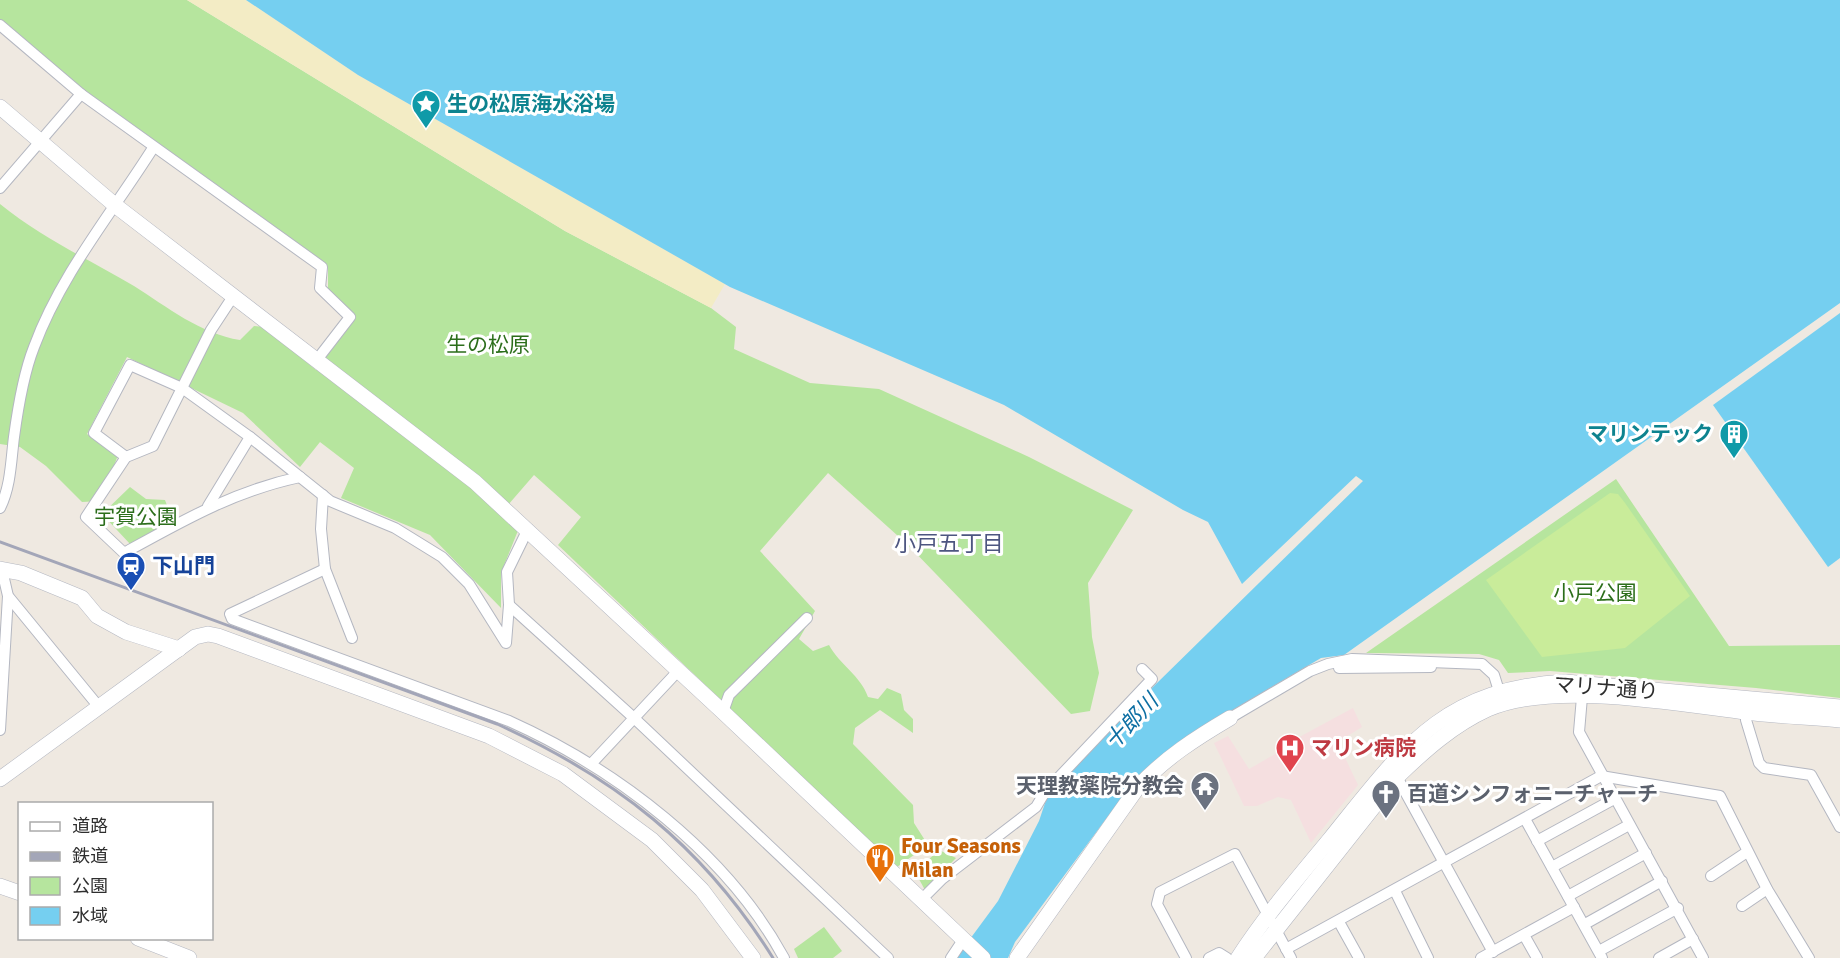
<svg xmlns="http://www.w3.org/2000/svg" width="1840" height="958" viewBox="0 0 1840 958" font-family="Signika,'Noto Sans JP',sans-serif">
<style>
.medical{fill:#f5dfe0}
.green{fill:#b6e59e}
.sand{fill:#f3ecc5}
.pitch{fill:#c9ec9a}
.water{fill:#75cff0}
.lines{fill:none;stroke-linecap:round;stroke-linejoin:round}
.street-casing{stroke:#b4b7c1;stroke-width:12}
.secondary-casing{stroke:#b4b7c1;stroke-width:16}
.street{stroke:#fff;stroke-width:10}
.secondary{stroke:#fff;stroke-width:15}
.rail{stroke:#a3a6b8;stroke-width:3}
.labels{text-anchor:middle;stroke-width:6;stroke-linejoin:round;paint-order:stroke}
.culture-label{font-size:21px;font-weight:bold;fill:#0d838f;stroke:#fff;text-anchor:start}
.park-label{font-size:21px;fill:#2c6e1b;stroke:#fff}
.transit-label{font-size:21px;font-weight:bold;fill:#164399;stroke:#fff;text-anchor:start}
.street-label{font-size:21px;fill:#2e2e2e;stroke:#fff}
.health-label{font-size:21px;font-weight:bold;fill:#be3a42;stroke:#fff;text-anchor:start}
.worship-label{font-size:21px;font-weight:bold;fill:#5b616d;stroke:#fff;text-anchor:end}
.food-label{font-size:21px;font-weight:bold;fill:#c56008;stroke:#fff;text-anchor:start}
.neighbourhood-label{font-size:22px;fill:#4d5680;stroke:#fff}
.water-label{font-size:22px;font-style:italic;fill:#0d6fa3;stroke:#fff}
</style>
<rect width="100%" height="100%" fill="#efe9e1"/>
<polygon class="medical" points="1353,708 1362,727 1341,740 1339,745 1358,785 1311,843 1291,800 1278,797 1257,806 1244,806 1214,743 1228,736 1249,769 1291,745 1290,742"/>
<g class="green">
<path d="M0,0H187L565,231L711,308L736,327L734,349L810,383L879,389L1029,457L1133,510L1088,583L1092,637L1099,673L1090,711L1071,714L908,545L828,473L760,551L815,611L799,639L813,651L829,645C839,664 861,676 868,697L878,699L887,688L901,694L904,710L913,719V733L880,710L855,728L853,744L913,805L914,823L928,845L897,867L558,545L581,517L534,475L502,512L519,528L501,573V608L430,535L341,498L354,468L320,442L300,467L243,413L127,357L87,434L118,455L101,501L82,502L46,466L20,447L0,444V204C42,238 88,259 134,286C167,307 201,334 240,340L254,326L265,327L316,370L355,318L328,293V267C215,188 104,111 0,21Z"/>
<polygon points="1616,479 1729,646 1840,645 1840,698 1756,688 1550,671 1508,673 1499,660 1479,654 1366,653"/>
<polygon points="130,487 146,499 165,500 172,519 131,545 102,514"/>
<polygon points="939,850 956,858 925,890 915,872"/>
<polygon points="824,927 842,951 833,958 798,958 794,949"/>
</g>
<polygon class="sand" points="187,0 246,0 358,75 725,284 711,308 565,231"/>
<polygon class="pitch" points="1610,493 1618,494 1625,503 1690,596 1625,648 1542,657 1486,580"/>
<g class="water">
<polygon points="246,0 1840,0 1840,303 1344,655 1321,658 1177,743 1137,777 1015,942 1008,958 956,958 998,901 1039,821 1047,797 1106,733 1363,481 1356,476 1242,584 1208,522 1183,510 1004,405 730,287 358,75"/>
<polygon points="1840,313 1840,558 1828,567 1713,405"/>
</g>
<g class="lines">
<g class="street-casing">
<g id="street">
<polyline points="0,25 81,94 322,267 320,288 350,317 316,361"/>
<polyline points="0,188 81,94"/>
<path d="M234,295L211,330L153,446L126,457L86,517L124,553C182,521 234,491 300,477"/>
<polyline points="126,457 94,433 130,365 182,388 250,437"/>
<polyline points="323,495 321,529 325,569 352,638"/>
<polyline points="208,506 250,437 330,501 395,528 442,557 469,584 506,643 509,605 507,572 528,529"/>
<path d="M0,508C11,486 11,460 14,437C18,407 23,375 34,347C61,274 112,213 153,148"/>
<path d="M325,569L230,614L232,619L509,721C616,769 727,853 784,958"/>
<polyline points="2,570 8,596 99,707"/>
<polyline points="509,605 634,718 888,958"/>
<polyline points="1339,668 1431,667"/>
<polyline points="1582,697 1579,732 1703,958"/>
<polyline points="723,712 729,695 807,618"/>
<polyline points="1748,712 1746,720 1759,763 1764,768 1811,775 1840,827"/>
<polyline points="1230,718 1310,671 1328,664 1352,659 1482,664 1494,675 1499,691"/>
<polyline points="0,730 8,596"/>
<polyline points="592,763 679,670"/>
<polyline points="1397,777 1493,952"/>
<polyline points="1525,819 1602,958"/>
<polyline points="1537,841 1614,799"/>
<polyline points="1552,867 1629,825"/>
<polyline points="1711,876 1747,852"/>
<polyline points="1395,891 1428,958"/>
<polyline points="1568,896 1646,853"/>
<polyline points="921,900 942,879 1036,807 1045,792 1152,679 1142,669"/>
<polyline points="1742,906 1767,889"/>
<polyline points="1339,922 1359,958"/>
<polyline points="1585,924 1662,881"/>
<polyline points="1524,935 1537,958"/>
<polyline points="1286,949 1601,776 1720,796 1767,889 1809,958"/>
<polyline points="1599,951 1678,908"/>
<polyline points="951,958 963,940"/>
<polyline points="1186,958 1157,904 1160,892 1235,854 1291,958"/>
<polyline points="1209,958 1219,953 1227,958"/>
<polyline points="1481,958 1574,907"/>
<polyline points="1659,958 1693,939"/>
</g>
</g>
<g class="secondary-casing">
<g id="secondary">
<polyline points="0,107 116,206 475,482 723,712 983,958"/>
<polyline points="0,569 21,573 82,598 97,616 126,632 179,649"/>
<polyline points="0,779 195,637 208,634 218,636 489,736 563,774 652,840 702,890 753,958"/>
<polyline points="0,886 20,893"/>
<polyline points="138,938 189,958"/>
<path d="M1017,958L1138,787C1165,758 1196,738 1230,718"/>
<path d="M1238,958C1265,916 1298,878 1330,839C1402,750 1441,689 1565,682L1840,707"/>
<path d="M1254,958L1397,777C1425,750 1453,725 1488,709C1553,681 1674,703 1745,712C1776,716 1808,717 1840,720"/>
</g>
</g>
<use href="#street" class="street"/>
<use href="#secondary" class="secondary"/>
<path class="rail" d="M0,542L497,724C616,778 703,846 773,958"/>
</g>
<defs>
<g id="sight-pin" transform="scale(1.5)"><path d="M0 17L-7.5 6A9.5 9.5 0 1 1 7.5 6Z" fill="#0f9aa8" stroke="#fff"/><path d="M0-6L1.8-2.2L6-1.7L2.9 1.2L3.7 5.4L0 3.3L-3.7 5.4L-2.9 1.2L-6-1.7L-1.8-2.2Z" fill="#fff"/></g>
<g id="building-pin" transform="scale(1.5)"><path d="M0 17L-7.5 6A9.5 9.5 0 1 1 7.5 6Z" fill="#0f9aa8" stroke="#fff"/><path d="M-4-6H4V6H1V3H-1V6H-4ZM-2.5-4.3h1.7v1.8h-1.7ZM.8-4.3h1.7v1.8H.8ZM-2.5-1h1.7V.8h-1.7ZM.8-1h1.7V.8H.8Z" fill="#fff"/></g>
<g id="station-pin" transform="scale(1.5)"><path d="M0 17L-7.5 6A9.5 9.5 0 1 1 7.5 6Z" fill="#1a4fb4" stroke="#fff"/><path d="M-3-6H3Q5-6 5-4V2Q5 4 3 4L4.5 6H3L1.5 4h-3L-3 6H-4.5L-3 4Q-5 4-5 2V-4Q-5-6-3-6ZM-3.5-4v3h7v-3ZM-3.5 1v1.5H-2V1ZM2 1v1.5H3.5V1Z" fill="#fff"/></g>
<g id="hospital-pin" transform="scale(1.5)"><path d="M0 17L-7.5 6A9.5 9.5 0 1 1 7.5 6Z" fill="#e0444e" stroke="#fff"/><path d="M-5-5h3v3.5h4V-5h3V5h-3V1.5h-4V5h-3Z" fill="#fff"/></g>
<g id="temple-pin" transform="scale(1.5)"><path d="M0 17L-7.5 6A9.5 9.5 0 1 1 7.5 6Z" fill="#6b7280" stroke="#fff"/><path d="M0-6L5-2H3V0L6.5 2.5H4V6H1.5V3h-3V6H-4V2.5H-6.5L-3 0V-2H-5Z" fill="#fff"/></g>
<g id="church-pin" transform="scale(1.5)"><path d="M0 17L-7.5 6A9.5 9.5 0 1 1 7.5 6Z" fill="#6b7280" stroke="#fff"/><path d="M-1.2-6h2.4v3.5h3.3v2.4h-3.3V6h-2.4V-.1h-3.3v-2.4h3.3Z" fill="#fff"/></g>
<g id="restaurant-pin" transform="scale(1.5)"><path d="M0 17L-7.5 6A9.5 9.5 0 1 1 7.5 6Z" fill="#e8710a" stroke="#fff"/><path d="M-5-6h1v4h1v-4h1v4h1v-4h1v5L-1.5 .5V6h-2V.5L-5-1ZM5-6V6H3V1.5H1.5Q1.5-4 5-6Z" fill="#fff"/></g>
</defs>
<g fill-rule="evenodd">
<use href="#sight-pin" x="426" y="104"/>
<use href="#building-pin" x="1734" y="434"/>
<use href="#station-pin" x="131" y="566"/>
<use href="#hospital-pin" x="1290" y="748"/>
<use href="#temple-pin" x="1205" y="786"/>
<use href="#church-pin" x="1386" y="794"/>
<use href="#restaurant-pin" x="880" y="858"/>
</g>
<g class="labels">
<g class="culture-label">
<text x="447" y="111">生の松原海水浴場</text>
<text x="1713" y="441" text-anchor="end">マリンテック</text>
</g>
<g class="park-label">
<text x="488" y="352">生の松原</text>
<text x="136" y="524">宇賀公園</text>
<text x="1595" y="600">小戸公園</text>
</g>
<g class="transit-label">
<text x="152" y="573">下山門</text>
</g>
<g class="street-label">
<text transform="translate(1606 688) rotate(4)" y="7">マリナ通り</text>
</g>
<g class="health-label">
<text x="1311" y="755">マリン病院</text>
</g>
<g class="worship-label">
<text x="1184" y="793">天理教薬院分教会</text>
<text x="1407" y="801" text-anchor="start">百道シンフォニーチャーチ</text>
</g>
<g class="food-label">
<text x="901" y="853">Four Seasons<tspan x="901" dy="24">Milan</tspan></text>
</g>
<g class="neighbourhood-label">
<text x="949" y="551">小戸五丁目</text>
</g>
<g class="water-label">
<text transform="translate(1131 721) rotate(-47)" y="8">十郎川</text>
</g>
</g>
<rect x="18" y="802" width="195" height="138" fill="#ffffff" stroke="#ababab" stroke-width="1.5"/>
<rect x="30" y="822" width="30" height="9" fill="#ffffff" stroke="#ababab" stroke-width="1.5"/>
<text x="72" y="832" font-size="18" fill="#2e2e2e">道路</text>
<rect x="30" y="852" width="30" height="9" fill="#a3a6b8" stroke="#ababab" stroke-width="1.5"/>
<text x="72" y="862" font-size="18" fill="#2e2e2e">鉄道</text>
<rect x="30" y="877" width="30" height="18" fill="#b6e59e" stroke="#ababab" stroke-width="1.5"/>
<text x="72" y="892" font-size="18" fill="#2e2e2e">公園</text>
<rect x="30" y="907" width="30" height="18" fill="#75cff0" stroke="#ababab" stroke-width="1.5"/>
<text x="72" y="922" font-size="18" fill="#2e2e2e">水域</text>
</svg>
